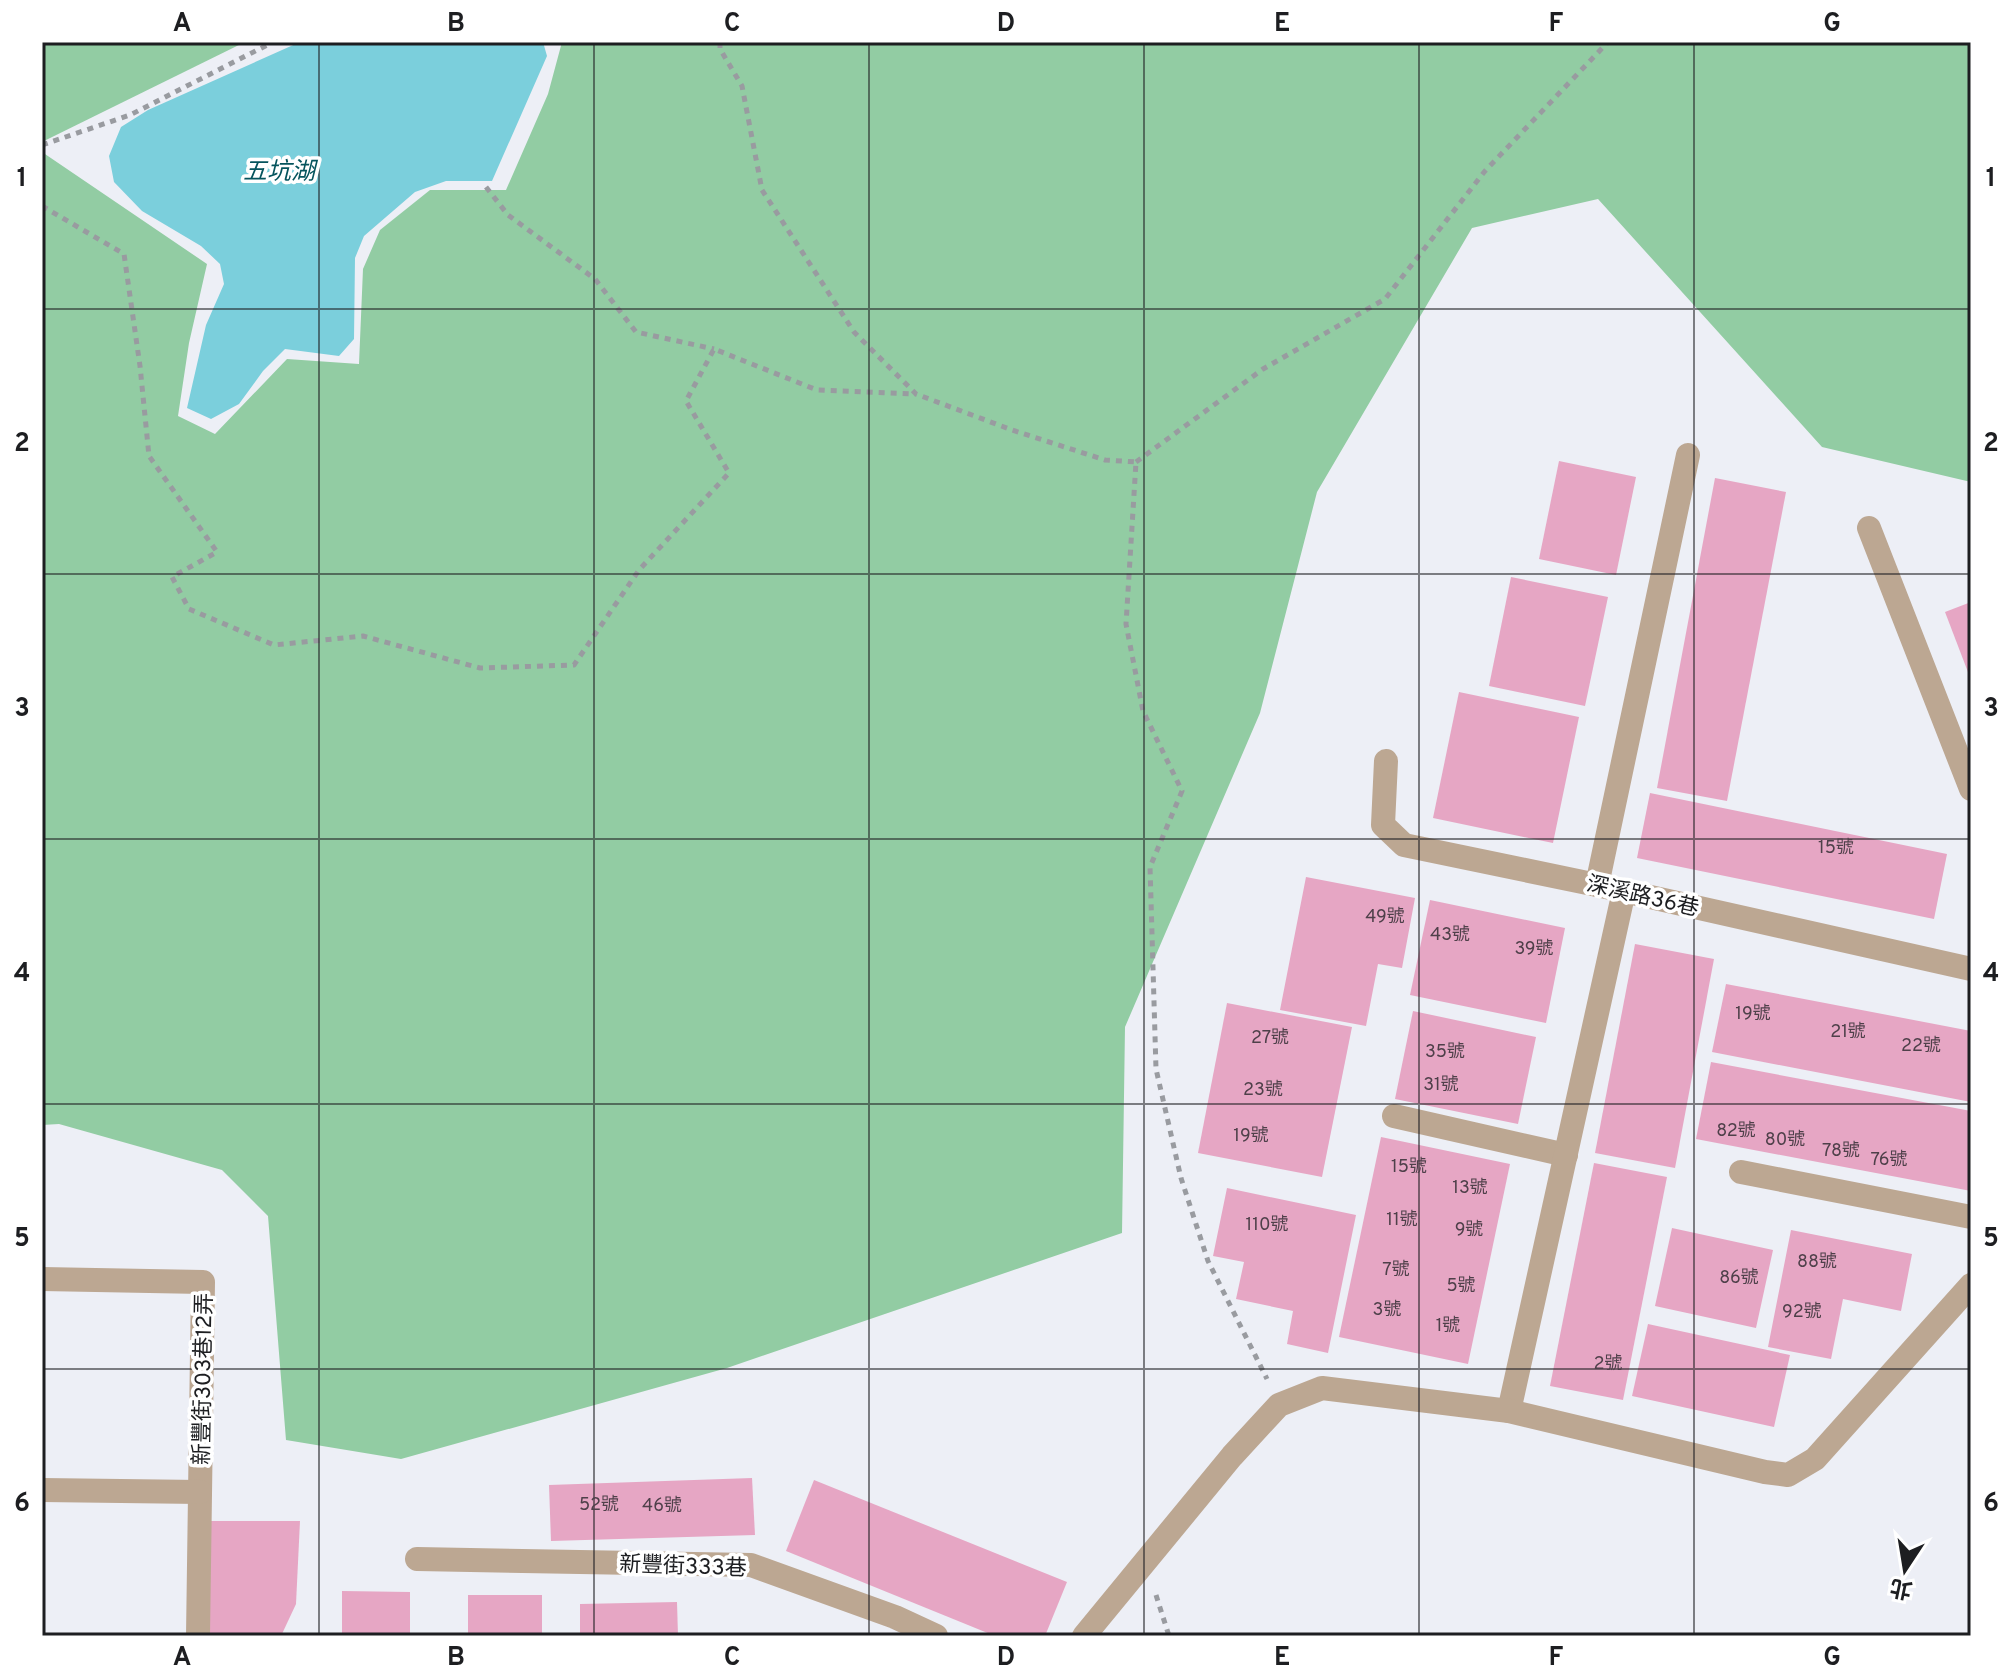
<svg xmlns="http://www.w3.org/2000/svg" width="2013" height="1678" viewBox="0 0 2013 1678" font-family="Overpass,'Noto Sans TC',sans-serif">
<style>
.forest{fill:#92cca3}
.water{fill:#7bcfdc}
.building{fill:#e6a6c4}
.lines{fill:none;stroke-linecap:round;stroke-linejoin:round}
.path{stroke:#999ba0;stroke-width:5;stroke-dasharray:6 6;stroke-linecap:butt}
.minor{stroke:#bca792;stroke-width:24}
.grid{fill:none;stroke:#1d1e21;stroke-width:2;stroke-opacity:0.55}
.labels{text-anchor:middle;stroke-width:7;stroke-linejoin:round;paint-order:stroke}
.number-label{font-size:18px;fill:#4f404a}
.street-label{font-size:22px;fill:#1d1e21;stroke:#fff}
.water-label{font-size:24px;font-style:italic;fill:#05545d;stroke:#fff}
.neatline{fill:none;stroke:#1d1e21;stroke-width:3}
.grid-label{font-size:26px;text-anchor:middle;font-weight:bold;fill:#1d1e21}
</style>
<rect width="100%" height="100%" fill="#edeff6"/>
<g class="forest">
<polygon points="42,42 245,42 42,142"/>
<polygon points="562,42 1971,42 1971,482 1822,447 1598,199 1472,228 1317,492 1260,713 1125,1027 1122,1233 727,1368 401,1459 286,1440 268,1216 222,1170 59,1124 42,1125 42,152 207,264 189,343 178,416 215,434 287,359 359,364 363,269 380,230 430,190 506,190 548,94"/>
</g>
<polygon class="water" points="300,42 470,42 475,45 481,42 543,42 547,56 492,181 446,181 415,192 364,236 355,258 354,339 339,356 285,349 263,371 239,404 211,419 187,408 206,325 224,284 220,264 201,246 142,211 114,182 109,156 121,127 148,110"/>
<g class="building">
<polygon points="1559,461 1636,477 1616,575 1539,559"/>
<polygon points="1715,478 1786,492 1727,801 1657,788"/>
<polygon points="1511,577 1608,597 1585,706 1489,686"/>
<polygon points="1971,602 1971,680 1945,612"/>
<polygon points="1459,692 1579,717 1553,843 1433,818"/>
<polygon points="1650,793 1947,854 1934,919 1637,858"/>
<polygon points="1306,877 1415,898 1402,968 1378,964 1366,1026 1280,1010"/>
<polygon points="1430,900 1565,928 1546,1023 1410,995"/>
<polygon points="1635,944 1714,959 1675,1168 1595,1153"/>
<polygon points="1726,984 1971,1031 1971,1102 1712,1052"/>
<polygon points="1227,1003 1352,1027 1322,1177 1198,1153"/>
<polygon points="1413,1011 1536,1037 1518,1124 1395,1099"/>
<polygon points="1711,1062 1971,1111 1971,1191 1696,1139"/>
<polygon points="1381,1137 1510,1164 1468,1364 1339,1337"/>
<polygon points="1594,1163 1667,1177 1623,1400 1550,1386"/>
<polygon points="1227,1188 1356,1215 1328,1353 1287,1344 1293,1311 1236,1299 1244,1262 1213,1256"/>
<polygon points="1672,1228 1773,1250 1756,1328 1655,1306"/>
<polygon points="1791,1230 1912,1254 1901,1311 1843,1299 1831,1359 1768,1347"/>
<polygon points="1648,1324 1790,1355 1774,1427 1632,1396"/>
<polygon points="752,1478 755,1535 551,1541 549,1485"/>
<polygon points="814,1480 1067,1582 1045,1636 995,1636 786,1551"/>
<polygon points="208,1521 300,1521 296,1604 281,1636 208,1636"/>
<polygon points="342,1591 410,1592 410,1636 342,1636"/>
<rect x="468" y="1595" width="74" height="41"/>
<polygon points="677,1602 678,1636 580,1636 580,1604"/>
</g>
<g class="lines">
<g class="path">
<polyline points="720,42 720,49 742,86 762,190 854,332 916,394 1012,430 1105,460 1136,462 1126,624 1143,711 1182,791 1150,867 1156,1069 1181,1178 1208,1261 1267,1379"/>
<polyline points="42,145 130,115 273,42"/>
<polyline points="486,187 508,215 595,279 636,332 714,349"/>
<polyline points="42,206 124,254 140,366 149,456 217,552 172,577 189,609 274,645 363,636 480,668 574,665 639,570 729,473 686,401 714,349 817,390 916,394"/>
<polyline points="1136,462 1263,369 1385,299 1485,171 1608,42"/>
<polyline points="1156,1595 1169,1636"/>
</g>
<g class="minor">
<polyline points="1869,528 1971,789"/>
<polyline points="1386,761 1383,825 1404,845 1597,885 1971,969"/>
<polyline points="1597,885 1688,455"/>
<polyline points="1394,1116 1566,1155"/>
<polyline points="1741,1172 1971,1217"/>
<polyline points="42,1279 203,1282 198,1636"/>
<polyline points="1509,1411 1624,891"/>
<polyline points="42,1490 200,1492"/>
<polyline points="417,1559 751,1565 895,1617 936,1636"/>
<polyline points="1084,1636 1232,1456 1279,1405 1322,1388 1509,1411 1765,1472 1788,1475 1815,1459 1971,1285"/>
</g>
</g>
<path class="grid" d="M319,42V1636M594,42V1636M869,42V1636M1144,42V1636M1419,42V1636M1694,42V1636M42,309H1971M42,574H1971M42,839H1971M42,1104H1971M42,1369H1971"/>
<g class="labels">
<g class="number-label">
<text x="1836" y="853">15號</text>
<text x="1385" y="922">49號</text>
<text x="1450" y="940">43號</text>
<text x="1534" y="954">39號</text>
<text x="1753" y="1019">19號</text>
<text x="1848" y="1037">21號</text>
<text x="1270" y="1043">27號</text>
<text x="1921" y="1051">22號</text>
<text x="1445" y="1057">35號</text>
<text x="1441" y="1090">31號</text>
<text x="1263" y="1095">23號</text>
<text x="1736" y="1136">82號</text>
<text x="1251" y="1141">19號</text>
<text x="1785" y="1145">80號</text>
<text x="1841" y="1156">78號</text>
<text x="1889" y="1165">76號</text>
<text x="1409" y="1172">15號</text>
<text x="1470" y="1193">13號</text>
<text x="1402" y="1225">11號</text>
<text x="1267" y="1230">110號</text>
<text x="1469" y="1235">9號</text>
<text x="1817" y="1267">88號</text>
<text x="1396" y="1275">7號</text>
<text x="1739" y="1283">86號</text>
<text x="1461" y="1291">5號</text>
<text x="1387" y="1315">3號</text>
<text x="1802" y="1317">92號</text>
<text x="1448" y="1331">1號</text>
<text x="1608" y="1369">2號</text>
<text x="599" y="1510">52號</text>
<text x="662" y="1511">46號</text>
</g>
<g class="street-label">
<text transform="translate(1643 895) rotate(13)" y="8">深溪路36巷</text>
<text transform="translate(202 1379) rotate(-89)" y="8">新豐街303巷12弄</text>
<text transform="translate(683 1565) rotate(2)" y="8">新豐街333巷</text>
</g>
<g class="water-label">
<text x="279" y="179">五坑湖</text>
</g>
</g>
<rect width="2013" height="1678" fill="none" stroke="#ffffff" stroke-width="88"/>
<g transform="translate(1905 1570) rotate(192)" stroke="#ffffff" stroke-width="6" paint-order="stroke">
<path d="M0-6L14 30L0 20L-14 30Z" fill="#1d1e21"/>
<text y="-12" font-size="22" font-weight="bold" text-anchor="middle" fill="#1d1e21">北</text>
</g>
<rect x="44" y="44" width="1925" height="1590" class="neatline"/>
<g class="grid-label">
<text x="182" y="31">A</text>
<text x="456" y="31">B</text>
<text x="732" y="31">C</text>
<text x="1006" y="31">D</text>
<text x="1282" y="31">E</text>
<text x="1556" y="31">F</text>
<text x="1832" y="31">G</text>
<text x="22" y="186">1</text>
<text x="1991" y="186">1</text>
<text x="22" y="451">2</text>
<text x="1991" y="451">2</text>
<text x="22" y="716">3</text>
<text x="1991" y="716">3</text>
<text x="22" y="981">4</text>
<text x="1991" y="981">4</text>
<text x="22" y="1246">5</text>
<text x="1991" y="1246">5</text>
<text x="22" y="1511">6</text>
<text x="1991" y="1511">6</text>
<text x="182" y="1665">A</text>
<text x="456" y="1665">B</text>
<text x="732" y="1665">C</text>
<text x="1006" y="1665">D</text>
<text x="1282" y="1665">E</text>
<text x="1556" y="1665">F</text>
<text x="1832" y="1665">G</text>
</g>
</svg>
